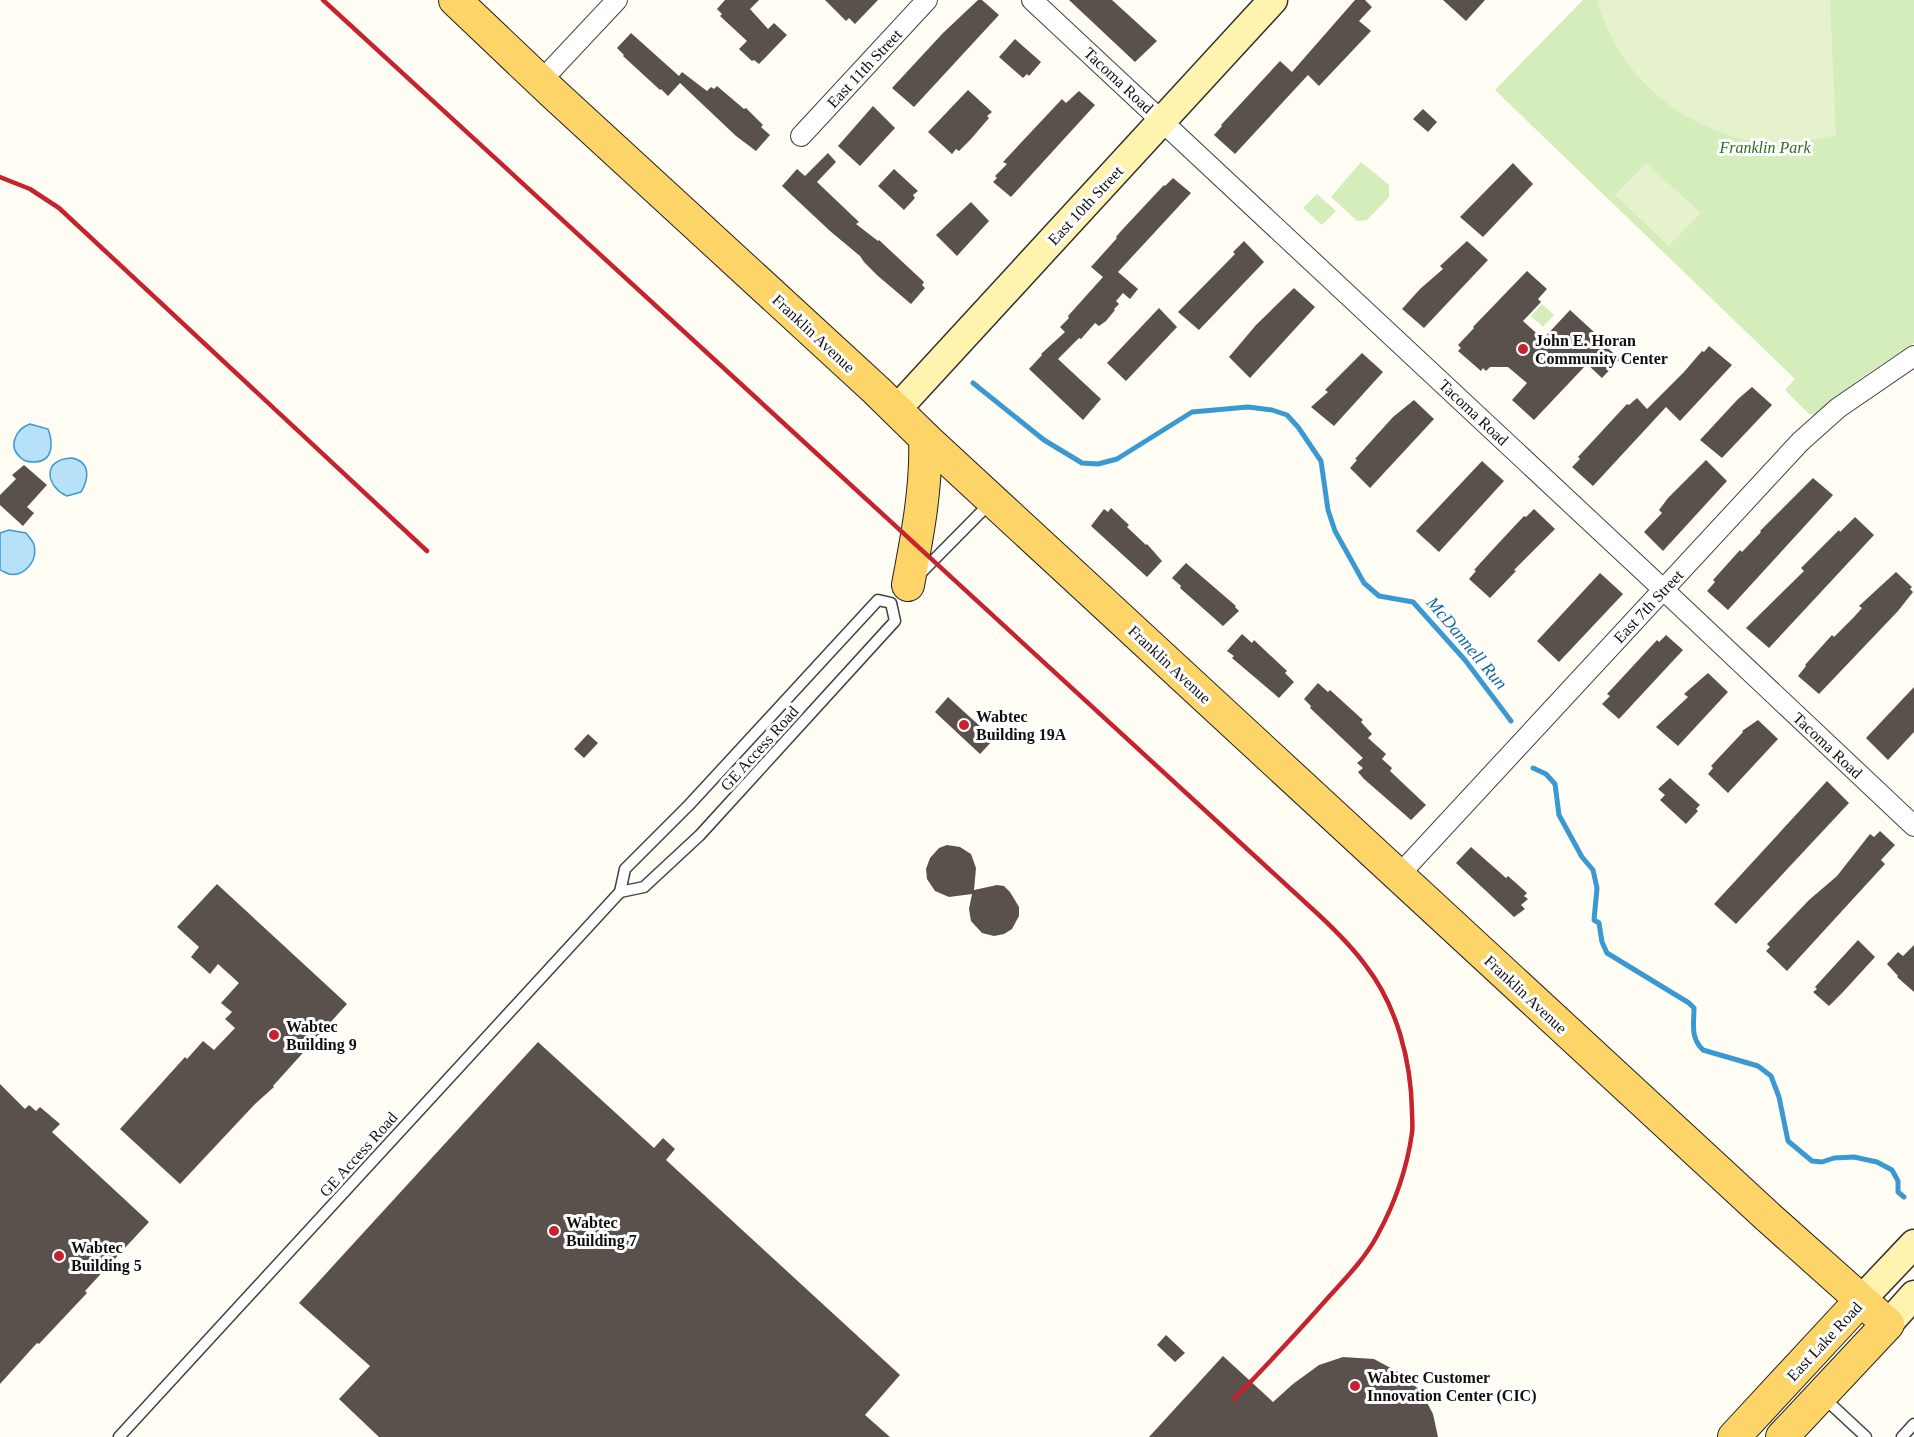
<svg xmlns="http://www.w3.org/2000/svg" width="1914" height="1437" viewBox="0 0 1914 1437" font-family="Georgia,serif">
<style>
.green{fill:#d5ecbb}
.pitch{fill:#e6f2cd}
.water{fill:#b7e1f8;stroke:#3b99d2;stroke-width:1.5}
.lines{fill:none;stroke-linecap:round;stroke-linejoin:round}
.stream{stroke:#3b99d2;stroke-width:5}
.building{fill:#5a514c}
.lane-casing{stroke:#434343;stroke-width:13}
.street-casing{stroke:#434343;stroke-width:22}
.secondary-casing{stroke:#323232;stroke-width:31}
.primary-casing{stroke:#212121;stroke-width:34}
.lane{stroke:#fff;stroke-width:10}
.street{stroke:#fff;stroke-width:20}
.secondary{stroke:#fff4af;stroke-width:28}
.primary{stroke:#fcd467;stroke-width:32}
.rail{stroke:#c6232e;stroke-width:4.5}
.poi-dot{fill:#c6232e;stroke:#fff;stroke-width:2}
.labels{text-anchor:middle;stroke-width:6;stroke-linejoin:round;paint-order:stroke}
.street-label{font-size:16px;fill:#101010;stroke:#fff}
.park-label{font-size:16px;font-style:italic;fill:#2f6c1d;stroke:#fff}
.poi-label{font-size:16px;font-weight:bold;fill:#101010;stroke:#fff;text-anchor:start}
.water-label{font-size:18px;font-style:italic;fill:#146ba8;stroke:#fff}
</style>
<rect width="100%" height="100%" fill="#fffdf4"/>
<g class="green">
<polygon points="1583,0 1914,0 1914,343 1864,376 1815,415 1809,414 1785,390 1795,379 1495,90"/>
<polygon points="1361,162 1389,185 1389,197 1367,220 1357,221 1331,197"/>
<polygon points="1317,194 1336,211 1322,225 1303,208"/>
<polygon points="1542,304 1554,315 1543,327 1531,316"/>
</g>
<g class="pitch">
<path d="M1597,0H1830L1836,135C1818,139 1799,144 1781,144C1695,141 1620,83 1597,0Z"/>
<polygon points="1646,163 1701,213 1669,246 1615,195"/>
</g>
<g class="water">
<path d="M30,424L48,429C53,442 54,461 35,462C30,462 25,462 21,458C7,446 16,429 30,424Z"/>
<path d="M72,458C91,462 89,479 81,492L67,496C45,486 42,459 72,458Z"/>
<path d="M9,530L26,533C29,537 33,541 34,545C38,560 25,577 9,574C8,574 1,570 0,570V533Z"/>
</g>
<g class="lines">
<g class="stream">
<polyline points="973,383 1044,440 1082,463 1098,464 1117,459 1192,412 1248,407 1272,410 1287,415 1298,427 1321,461 1328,510 1335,531 1364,583 1379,596 1413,602 1465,660 1511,721"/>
<path d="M1533,768L1546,774L1555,784L1559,815L1582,857L1593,870L1597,888L1594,920L1599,923L1602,942L1607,953L1689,1003L1694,1008C1694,1024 1690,1037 1703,1050L1758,1066L1771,1076L1779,1097L1788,1141L1812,1161L1822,1162L1834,1158L1854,1157L1877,1162L1892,1170L1898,1181V1192L1904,1197"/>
</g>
</g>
<g class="building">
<polygon points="725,0 759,0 750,9 768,29 774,23 787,35 759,64 754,60 752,61 739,49 747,41 720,16 722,14 717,9"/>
<polygon points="825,0 878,0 855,24 849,18 846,21"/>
<polygon points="978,0 982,0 999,15 914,107 892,88 943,33"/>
<polygon points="1069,0 1112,0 1157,41 1135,62"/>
<polygon points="1355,0 1365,0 1372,7 1359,21 1371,31 1319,86 1308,75 1235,154 1214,135 1222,126 1221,125 1280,61 1292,72"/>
<polygon points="1443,0 1485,0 1466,21"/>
<polygon points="631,33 679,76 682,72 707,91 711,87 714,89 717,86 744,109 746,108 763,125 761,127 770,135 756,151 736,136 680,83 668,96 661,89 660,90 623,56 624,55 617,48"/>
<polygon points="1015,39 1041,62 1029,76 1027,74 1023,78 999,57"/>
<polygon points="968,90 992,112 987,116 989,118 971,139 959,151 956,149 952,154 928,132"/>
<polygon points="1079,91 1095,105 1011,197 993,182 997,178 995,176 1007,164 1003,162 1062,99 1066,103"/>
<polygon points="873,106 895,128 860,166 838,146"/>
<polygon points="1423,109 1437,122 1428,132 1413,119"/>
<polygon points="828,153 836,162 817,182 859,222 856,224 878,241 879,240 924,282 922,285 925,288 911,304 878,276 864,262 860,256 830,231 782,186 797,169 805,176"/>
<polygon points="1513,163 1533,184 1483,237 1460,217"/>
<polygon points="894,169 918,191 913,195 915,198 904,210 878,186"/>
<polygon points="1173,178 1191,193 1118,272 1138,289 1130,299 1123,293 1116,301 1119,304 1114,309 1115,310 1106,321 1099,326 1095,323 1081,339 1079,338 1058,359 1101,399 1083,420 1029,369 1042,355 1041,354 1065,332 1060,327 1069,318 1068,316 1103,277 1091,267 1117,238 1116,237 1121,231 1164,185 1165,186"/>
<polygon points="971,202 989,221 957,256 936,235"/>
<polygon points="1244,241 1264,262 1199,330 1178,312 1235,254 1233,252"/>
<polygon points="1467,241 1488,260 1424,328 1402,309 1420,289 1443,269 1440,266"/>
<polygon points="1527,271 1547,289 1538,299 1541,302 1523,321 1543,339 1570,310 1594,332 1592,334 1620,359 1602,378 1587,364 1534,420 1512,400 1527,383 1508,367 1490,367 1486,371 1483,368 1481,371 1458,351 1461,348 1458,345 1474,328 1473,327"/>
<polygon points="1294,288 1315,307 1250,378 1229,357 1256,325"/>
<polygon points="1159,308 1177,327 1126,381 1107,363"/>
<polygon points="1709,346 1732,365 1680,421 1666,407 1593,486 1572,467 1580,459 1578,457 1627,404 1629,405 1637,398 1647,409 1684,372 1702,351 1704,352"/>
<polygon points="1362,353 1383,372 1334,426 1311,407 1328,392 1325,390"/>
<polygon points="1752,387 1772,405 1722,458 1700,440 1738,399"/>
<polygon points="1414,400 1434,419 1370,488 1350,468 1357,460 1355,459 1393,417"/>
<polygon points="1706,460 1727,481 1663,551 1644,532 1662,513 1659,510 1668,498"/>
<polygon points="1482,461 1504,481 1439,552 1416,531"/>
<polygon points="24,465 47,485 27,507 34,513 23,526 0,505 0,495 16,479 12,475"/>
<polygon points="1813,478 1833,495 1728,610 1707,591 1715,582 1713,580 1740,550 1742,552 1761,532 1760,531"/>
<polygon points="1111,508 1129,525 1127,527 1146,545 1147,544 1162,561 1147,577 1091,526 1104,509 1108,512"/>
<polygon points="1534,509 1555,529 1514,570 1516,571 1490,598 1469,579 1476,571 1474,570 1495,547 1524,516 1526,517"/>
<polygon points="1855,517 1874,535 1769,648 1746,628 1804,571 1801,568 1839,530 1840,532"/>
<polygon points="1186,563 1236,606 1235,607 1239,611 1223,626 1180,588 1181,586 1172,578"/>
<polygon points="1896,572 1912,587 1910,589 1913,592 1898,611 1819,694 1798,676 1806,666 1805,665 1832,635 1834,637 1854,617 1862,608 1859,606"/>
<polygon points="1600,573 1623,594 1559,662 1537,641"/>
<polygon points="1242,634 1252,643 1254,640 1287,671 1285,673 1294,682 1279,698 1232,658 1234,656 1227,651"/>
<polygon points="1666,635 1683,650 1619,719 1602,704 1610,696 1607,694 1657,640 1659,642"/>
<polygon points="1708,673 1728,692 1678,746 1656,727 1688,697 1684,694"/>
<polygon points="1318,683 1328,692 1330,690 1363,720 1361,722 1372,734 1368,738 1386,754 1382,759 1392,768 1390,771 1426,805 1411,820 1364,779 1358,772 1363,768 1357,763 1363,758 1310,708 1311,706 1304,699"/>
<polygon points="1914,687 1914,732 1888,760 1866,738"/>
<polygon points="948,697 994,739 980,754 935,712"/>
<polygon points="1758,720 1778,739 1728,793 1708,774 1713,768 1711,766 1743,732 1742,731"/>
<polygon points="588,734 598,743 584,758 574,749"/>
<polygon points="1670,778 1700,805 1696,809 1698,811 1686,824 1660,800 1665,795 1658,789"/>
<polygon points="1827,781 1849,803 1736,924 1714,904"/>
<polygon points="1880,831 1895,845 1881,860 1885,864 1787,971 1766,951 1770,947 1767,944 1809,900 1837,876 1870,834 1874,837"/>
<polygon points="947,845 960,847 971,854 976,868 974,890 997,885 1004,886 1010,892 1019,907 1019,916 1012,929 1004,934 994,936 982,933 971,921 969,909 972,894 949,897 935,891 927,879 926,869 930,858 939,848"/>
<polygon points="1471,847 1506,878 1508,876 1527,893 1524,896 1528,899 1521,905 1525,909 1514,917 1456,863"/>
<polygon points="217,884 347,1004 273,1086 274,1087 255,1104 180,1184 120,1129 185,1057 187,1059 203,1041 214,1050 235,1028 225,1019 232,1012 221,1003 239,983 218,964 210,974 191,957 199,947 177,927"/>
<polygon points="1858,940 1875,957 1843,992 1829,1006 1813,992 1817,989 1815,987"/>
<polygon points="1914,945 1914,992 1897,977 1898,976 1887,964 1898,952 1903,956"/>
<polygon points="538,1042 654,1148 663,1138 675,1149 666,1160 900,1375 865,1415 890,1437 379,1437 339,1399 370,1366 299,1303"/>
<polygon points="0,1084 25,1109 29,1105 36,1111 40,1107 60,1124 52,1132 149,1222 85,1291 87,1293 39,1344 37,1343 0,1384"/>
<polygon points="1166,1335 1185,1353 1175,1362 1157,1345"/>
<polygon points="1223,1356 1273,1402 1293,1384 1319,1365 1343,1357 1374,1359 1398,1372 1421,1391 1433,1414 1438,1437 1149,1437"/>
</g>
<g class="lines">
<g class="lane-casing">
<g id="lane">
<polyline points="918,576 991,502"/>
<polygon points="878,600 891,603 895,621 700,835 644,887 620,892 625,869 689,805"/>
<polyline points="1823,1397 1866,1437"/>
<polyline points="119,1437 620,892"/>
<polyline points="1902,1437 1914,1424"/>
</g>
</g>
<g class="street-casing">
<g id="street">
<polyline points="1032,0 1651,578 1914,826"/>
<polyline points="541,81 617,0"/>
<polyline points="801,136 927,0"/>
<polyline points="1399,875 1800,442 1838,408 1914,356"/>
</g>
</g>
<g class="secondary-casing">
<g id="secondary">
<polyline points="896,410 1273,0"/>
<polyline points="1861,1300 1914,1244"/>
<polyline points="1888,1324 1914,1295"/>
</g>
</g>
<g class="primary-casing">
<g id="primary">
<polyline points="455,0 554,94 876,390 925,438 1767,1216 1888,1324 1782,1437"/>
<path d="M908,585C917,537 927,487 925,438"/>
<polyline points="1734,1437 1861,1300"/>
</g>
</g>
<use href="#lane" class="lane"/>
<use href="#street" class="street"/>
<use href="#secondary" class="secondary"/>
<use href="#primary" class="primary"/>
<g class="rail">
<path d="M323,0L1320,916C1337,932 1353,948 1366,966C1397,1006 1411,1061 1412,1111C1412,1118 1413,1126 1412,1133C1407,1168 1394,1205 1377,1236C1364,1260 1344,1280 1326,1300C1296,1334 1265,1367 1234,1399"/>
<polyline points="0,177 30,189 59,208 427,551"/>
</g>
</g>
<g class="poi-dot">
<circle cx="1523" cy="349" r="6"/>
<circle cx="964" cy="725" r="6"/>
<circle cx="274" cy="1035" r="6"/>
<circle cx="554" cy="1231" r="6"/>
<circle cx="59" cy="1256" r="6"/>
<circle cx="1355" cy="1386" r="6"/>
</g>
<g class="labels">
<g class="street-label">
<text transform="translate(864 68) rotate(-47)" y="6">East 11th Street</text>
<text transform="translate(1119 80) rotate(43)" y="6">Tacoma Road</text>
<text transform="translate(1085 205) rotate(-47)" y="6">East 10th Street</text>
<text transform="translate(814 333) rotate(43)" y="6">Franklin Avenue</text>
<text transform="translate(1474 412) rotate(43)" y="6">Tacoma Road</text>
<text transform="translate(1648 606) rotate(-47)" y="6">East 7th Street</text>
<text transform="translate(1170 664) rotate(43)" y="6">Franklin Avenue</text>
<text transform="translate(1828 745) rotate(43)" y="6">Tacoma Road</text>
<text transform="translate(759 748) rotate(-48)" y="6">GE Access Road</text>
<text transform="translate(1526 994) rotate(43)" y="6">Franklin Avenue</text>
<text transform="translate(358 1154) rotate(-48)" y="6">GE Access Road</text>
<text transform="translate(1824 1341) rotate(-47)" y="6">East Lake Road</text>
</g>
<g class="park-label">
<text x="1765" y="153">Franklin Park</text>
</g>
<g class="poi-label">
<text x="1535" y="346">John E. Horan<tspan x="1535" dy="18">Community Center</tspan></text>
<text x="976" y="722">Wabtec<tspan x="976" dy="18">Building 19A</tspan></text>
<text x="286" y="1032">Wabtec<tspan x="286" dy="18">Building 9</tspan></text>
<text x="566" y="1228">Wabtec<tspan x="566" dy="18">Building 7</tspan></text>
<text x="71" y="1253">Wabtec<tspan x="71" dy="18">Building 5</tspan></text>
<text x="1367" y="1383">Wabtec Customer<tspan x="1367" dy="18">Innovation Center (CIC)</tspan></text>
</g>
<g class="water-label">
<text transform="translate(1467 643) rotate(50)" y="6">McDannell Run</text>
</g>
</g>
</svg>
